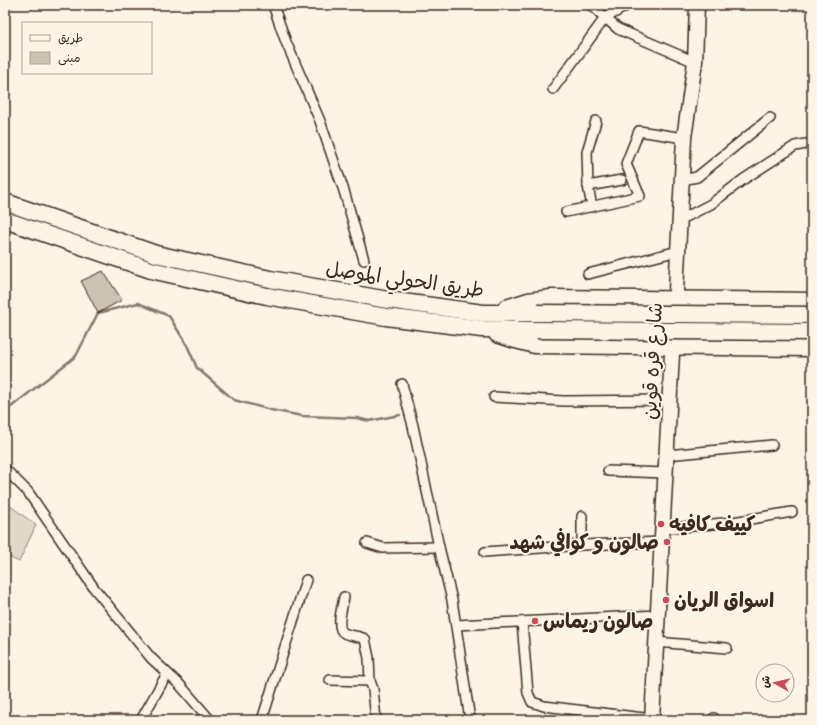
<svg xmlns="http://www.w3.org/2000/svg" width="817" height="725" viewBox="0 0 817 725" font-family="Caveat,'Playpen Sans Arabic',sans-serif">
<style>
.green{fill:#e0d8c8;stroke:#8e8173}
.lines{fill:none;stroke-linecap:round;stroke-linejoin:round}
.stream{stroke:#85796b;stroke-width:2.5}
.building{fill:#ccc2b3;stroke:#3b2a1e}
.street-casing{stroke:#3b2a1e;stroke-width:12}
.primary-casing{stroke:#3b2a1e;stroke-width:17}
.highway-casing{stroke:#3b2a1e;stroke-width:19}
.street{stroke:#fcf5e5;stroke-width:9}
.primary{stroke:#fcf5e5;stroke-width:14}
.highway{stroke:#fcf5e5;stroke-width:16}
.highway-bridge-casing{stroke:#3b2a1e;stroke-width:19;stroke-linecap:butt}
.highway-bridge{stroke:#fcf5e5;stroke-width:16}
.poi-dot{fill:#d1495b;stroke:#fcf5e5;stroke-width:1.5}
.labels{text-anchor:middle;stroke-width:4;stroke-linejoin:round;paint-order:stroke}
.street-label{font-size:20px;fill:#3b2a1e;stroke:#fcf5e5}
.poi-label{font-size:20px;font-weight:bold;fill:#3b2a1e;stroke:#fcf5e5;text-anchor:start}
</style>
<rect width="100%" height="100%" fill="#fcf5e5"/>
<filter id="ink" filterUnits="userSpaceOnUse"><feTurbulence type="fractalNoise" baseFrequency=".025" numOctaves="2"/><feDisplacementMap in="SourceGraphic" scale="8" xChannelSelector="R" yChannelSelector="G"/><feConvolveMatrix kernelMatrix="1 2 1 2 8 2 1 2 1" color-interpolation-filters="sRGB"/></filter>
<g filter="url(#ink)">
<polygon class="green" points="5,502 36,525 19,562 5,555"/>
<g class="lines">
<polyline class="stream" points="5,409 11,407 76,356 98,313 138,303 169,316 187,345 197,368 234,400 271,410 302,416 357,418 369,421 400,415"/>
</g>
<polygon class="building" points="103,271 122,300 98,313 81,281"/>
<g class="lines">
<g class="street-casing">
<g id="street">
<polyline points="273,5 286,42 320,121 344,191 364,260"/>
<polyline points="591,5 618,29 695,62"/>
<polyline points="553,89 605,18 628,5"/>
<polyline points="682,180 697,177 770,118"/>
<polyline points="588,186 587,152 596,121"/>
<polyline points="592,207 588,186 622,180"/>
<polyline points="566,212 640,196 626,164 639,131 684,138"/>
<polyline points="680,220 711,204 744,179 795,146 806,144 812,146"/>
<polyline points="588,274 678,251"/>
<polyline points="402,384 413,426 439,547 452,600 470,720"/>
<polyline points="494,397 564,401 670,400"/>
<polyline points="667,455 772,445"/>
<polyline points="5,469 28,492 94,588 151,658 180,685 210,720"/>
<polyline points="608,471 666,473"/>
<polyline points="663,529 733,522 792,512"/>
<polyline points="367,543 383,548 439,547"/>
<polyline points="582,545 582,516"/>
<polyline points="485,552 582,545 662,542"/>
<path d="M344,597C343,605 335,628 344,633C350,636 359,636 365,639L369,658L370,681L373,689L376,720"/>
<polyline points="522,622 528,693 532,702 544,706 652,719"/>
<polyline points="456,625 658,615"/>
<polyline points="656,642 727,648"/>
<polyline points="330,680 370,681"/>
<polyline points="141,720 167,674"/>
<polyline points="262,720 306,580"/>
<polyline points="714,720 714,718"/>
</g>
</g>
<g class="primary-casing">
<g id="primary">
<polyline points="675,310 684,138 695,62 697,5"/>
<polyline points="652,720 673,336"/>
</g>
</g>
<g class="highway-casing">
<g id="highway">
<polyline points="5,202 156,254 270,279 388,300 483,313 537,313"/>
<polyline points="5,220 151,270 267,296 386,317 482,329 537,330"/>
<polyline points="506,308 528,301 551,298 812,301"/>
<polyline points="497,334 512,339 535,345 812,348"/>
</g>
</g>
<use href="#street" class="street"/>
<use href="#primary" class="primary"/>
<use href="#highway" class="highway"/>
<g class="highway-bridge-casing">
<g id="highway-bridge">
<polyline points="537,313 812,315"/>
<polyline points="537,330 812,332"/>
</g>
</g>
<use href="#highway-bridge" class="highway-bridge"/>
</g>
</g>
<g class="poi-dot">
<circle cx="661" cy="524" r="4"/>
<circle cx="667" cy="542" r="4"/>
<circle cx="666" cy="600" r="4"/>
<circle cx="535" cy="621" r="4"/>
</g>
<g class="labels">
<g class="street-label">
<text transform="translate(405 279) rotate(8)" y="7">طريق الحولي الموصل</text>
<text transform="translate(652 361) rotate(-87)" y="7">شارع قره قوين</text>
</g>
<g class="poi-label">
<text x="669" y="531">كييف كافيه</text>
<text x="659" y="549" text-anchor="end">صالون و كوافي شهد</text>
<text x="674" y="607">اسواق الريان</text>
<text x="543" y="628">صالون ريماس</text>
</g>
</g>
<rect width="817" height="725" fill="none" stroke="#fcf5e5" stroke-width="20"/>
<rect x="10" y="10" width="797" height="705" fill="none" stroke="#3b2a1e" stroke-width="1.5" filter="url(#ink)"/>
<rect x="22" y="22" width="130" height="52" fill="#fcf5e5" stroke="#afa495"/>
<rect x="30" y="35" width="20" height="6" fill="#fcf5e5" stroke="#afa495"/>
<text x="58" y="42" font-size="12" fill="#3b2a1e">طريق</text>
<rect x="30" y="52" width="20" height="12" fill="#ccc2b3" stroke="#afa495"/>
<text x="58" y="62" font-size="12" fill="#3b2a1e">مبنى</text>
<g transform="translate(775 683) rotate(278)"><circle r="19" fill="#fcf5e5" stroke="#afa495"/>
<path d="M0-3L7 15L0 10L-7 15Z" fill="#d1495b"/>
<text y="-6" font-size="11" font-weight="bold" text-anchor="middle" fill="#3b2a1e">ش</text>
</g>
</svg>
